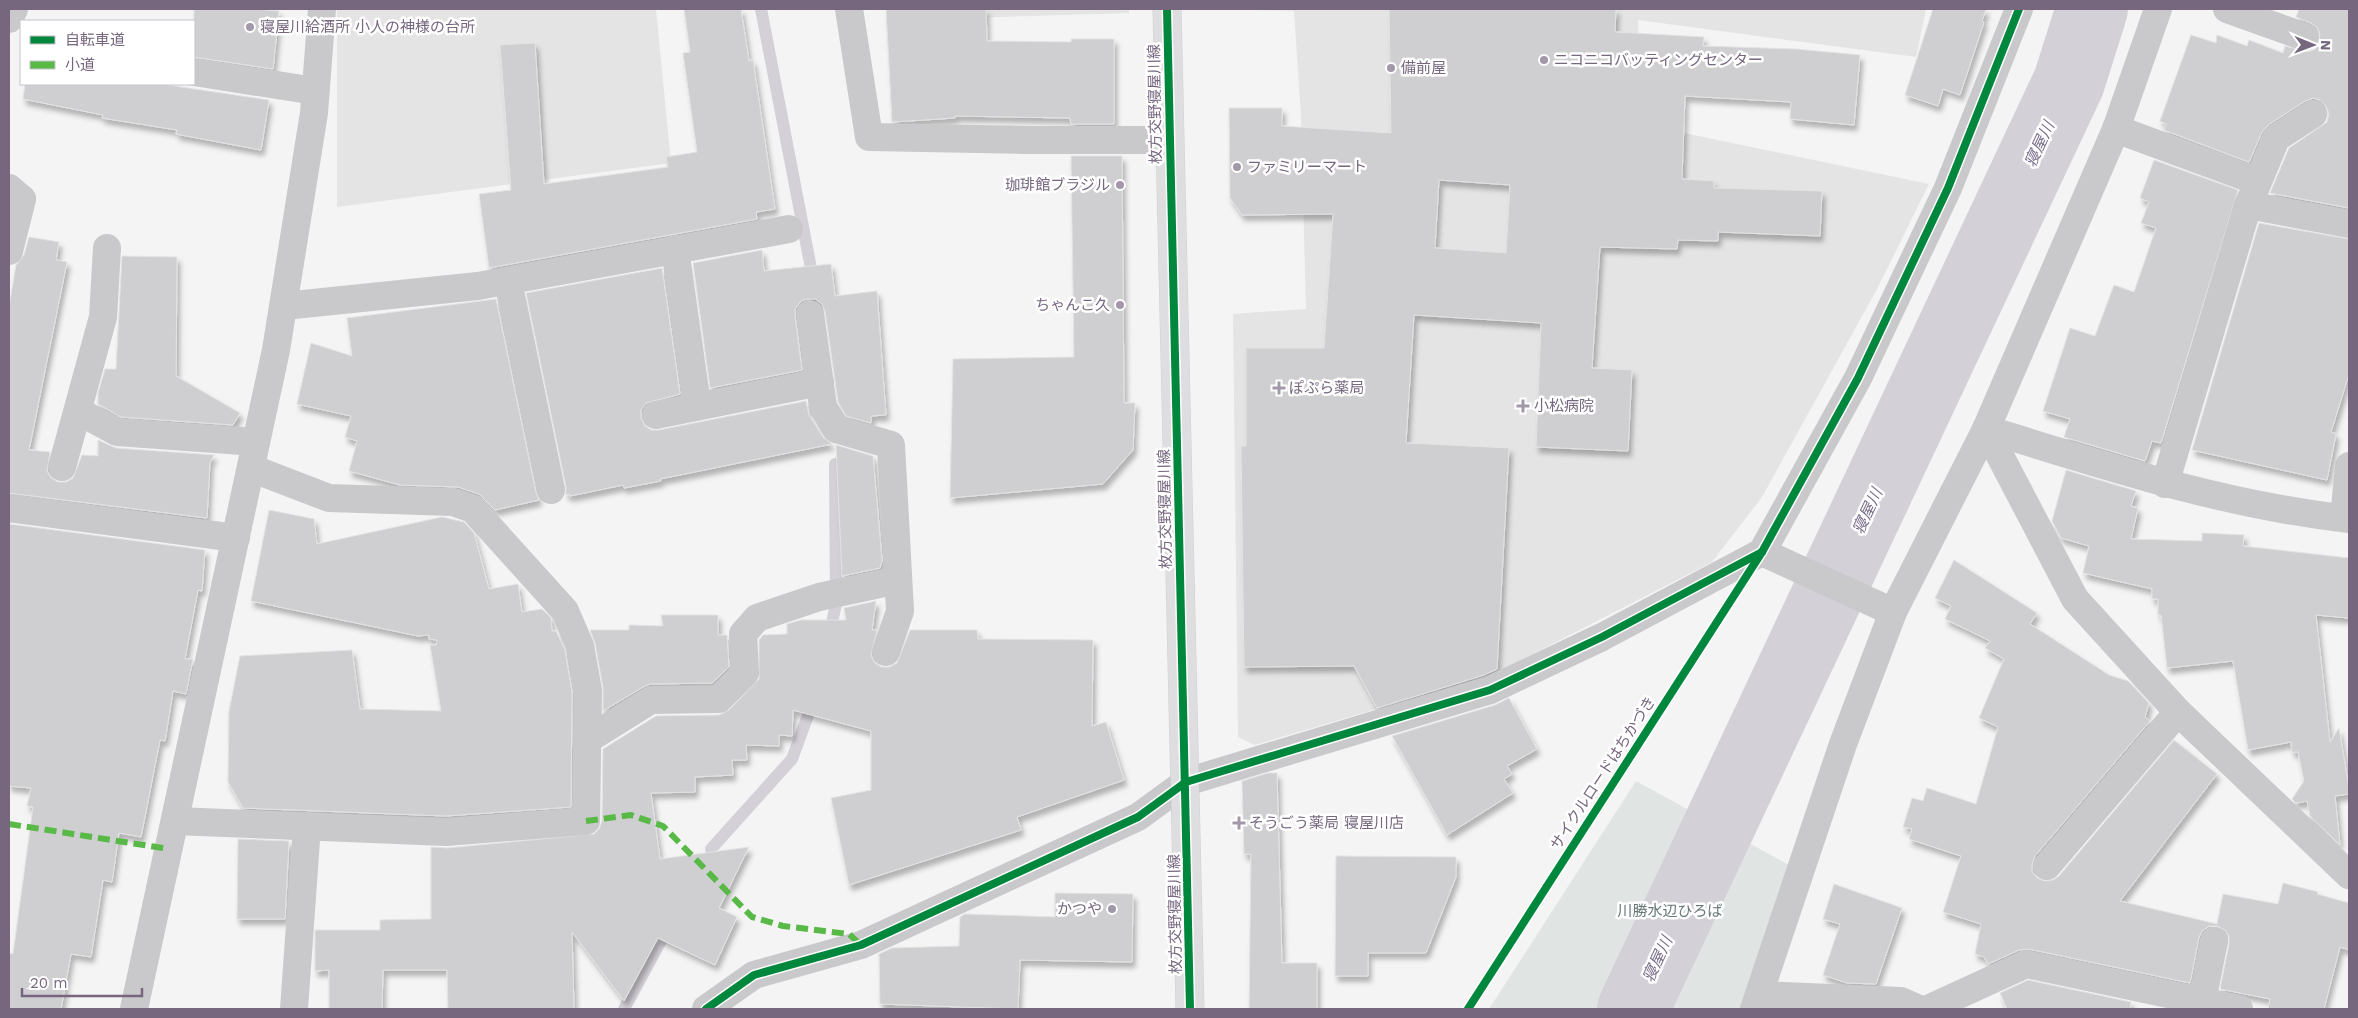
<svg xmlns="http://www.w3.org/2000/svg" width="2358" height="1018" viewBox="0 0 2358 1018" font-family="'Work Sans','Noto Sans JP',sans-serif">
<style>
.built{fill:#e4e4e5}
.green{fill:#e0e5e4}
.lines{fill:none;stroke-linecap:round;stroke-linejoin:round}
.stream{stroke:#d4d0d8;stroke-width:12}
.river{stroke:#d4d0d8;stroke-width:72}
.building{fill:#cfced0;stroke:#e2e3e2;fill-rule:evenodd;filter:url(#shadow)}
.major-casing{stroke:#d1d1d2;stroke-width:29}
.minor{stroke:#c9c8ca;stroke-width:28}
.major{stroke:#dedddf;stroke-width:28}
.quiet{stroke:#58b947;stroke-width:6;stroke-dasharray:12 6;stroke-linecap:butt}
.cycleway-casing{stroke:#fff;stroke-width:11}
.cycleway{stroke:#00873e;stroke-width:8}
.poi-dot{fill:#a298a8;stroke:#fff;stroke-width:2}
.labels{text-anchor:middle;stroke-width:5;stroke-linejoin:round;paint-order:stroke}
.poi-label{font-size:15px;fill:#76677f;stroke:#fff;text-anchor:start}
.street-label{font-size:15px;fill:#76677f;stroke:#fff}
.park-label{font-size:15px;fill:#657777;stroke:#fff}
.water-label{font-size:16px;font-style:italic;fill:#796d8a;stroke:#fff}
</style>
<defs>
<filter id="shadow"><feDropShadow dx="3" dy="5.5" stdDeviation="2.5" flood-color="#0004"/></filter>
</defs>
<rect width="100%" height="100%" fill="#f3f4f3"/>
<g class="built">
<polygon points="337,9 656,9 671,163 337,207"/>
<polygon points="899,9 1129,9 1129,13 899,20"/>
<polygon points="1218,9 1926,9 1916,57 1638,20 1641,124 1929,184 1876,291 1762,497 1712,562 1492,675 1255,745 1238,737 1233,314 1306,309 1301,117 1294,11"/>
</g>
<polygon class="green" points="1636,781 1791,866 1742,1009 1489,1009"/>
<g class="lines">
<g class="stream">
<polyline points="761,9 815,289 818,319"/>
<polyline points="829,636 836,604 835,464"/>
<polyline points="711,849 792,759 814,699"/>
<polyline points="624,1009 669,926"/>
</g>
<polyline class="river" points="1633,1009 2069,82 2092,9"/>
</g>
<g class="building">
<polygon points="194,9 252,9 279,11 273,69 194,57"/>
<polygon points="684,9 741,9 749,61 753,60 775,209 756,212 757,219 489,268 479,194 511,190 500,45 535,43 544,184 668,167 666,157 697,152 683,53 690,52"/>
<polygon points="886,9 986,9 987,41 1071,42 1071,39 1114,39 1114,124 1071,124 1070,118 955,116 955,118 892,122"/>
<path d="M1389,9H1616L1615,32L1704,37L1703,46L1796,49L1860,55L1854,125L1790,119L1791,102L1685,96L1682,179L1714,181V188L1822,191L1820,236L1718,232V241L1678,240L1677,249L1600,247L1592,368L1632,370L1628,451L1536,447L1541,323L1414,315L1406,443L1509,448L1497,669L1484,675L1377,708L1354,666L1244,667L1241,446H1246V348H1324L1333,214L1242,215L1230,198L1229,108H1282V126L1391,133ZM1439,180L1510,185L1506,253L1435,248Z"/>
<polygon points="1933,9 1986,9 1982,21 1984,22 1960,95 1943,89 1938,106 1905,95"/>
<polygon points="2299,9 2349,9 2349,208 2270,193 2289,148 2327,122 2329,114 2326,106 2320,100 2313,98 2305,101 2268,125 2262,132 2249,162 2164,130 2166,124 2160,121 2191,35 2216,43 2217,35 2247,46 2249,40 2283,53 2285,46 2308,52 2315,49 2319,43 2320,34 2317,27 2311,23 2296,17"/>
<polygon points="25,84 161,84 269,100 261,150 176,134 177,130 102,118 103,115 23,99"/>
<polygon points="1071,156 1122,156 1124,403 1135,403 1133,450 1103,484 950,498 953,359 1074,357"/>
<polygon points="2154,160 2238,190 2161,443 2152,441 2145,461 2064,437 2070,419 2043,411 2070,328 2095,336 2114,285 2134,292 2156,228 2141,223 2149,202 2140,198"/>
<polygon points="2259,223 2349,239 2349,374 2331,432 2336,434 2327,480 2192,450"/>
<polygon points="29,237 59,242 56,260 67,262 29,450 50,452 47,471 51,478 58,482 66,482 73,478 82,455 98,456 98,440 116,448 214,455 210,462 207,518 9,493 9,307 16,265 24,255"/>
<polygon points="762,250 764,271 831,264 835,296 877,291 886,415 871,416 871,423 846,416 838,402 825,311 822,304 815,299 807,299 801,301 795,309 795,316 802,370 710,388 693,263"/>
<polygon points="122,256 177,257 176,376 240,413 233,425 121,417 98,404 98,393 105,369 116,369"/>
<polygon points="662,268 680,394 646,403 641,410 641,418 645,426 651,430 659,430 806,401 809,415 823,437 832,444 660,479 661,481 624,488 623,485 570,496 570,494 566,495 566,487 526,293"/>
<polygon points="496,299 536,493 539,500 495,510 479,494 458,487 400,485 349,471 357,441 345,437 351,416 297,404 311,343 352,356 347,318"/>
<polygon points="836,445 873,456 882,560 880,568 842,576"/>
<polygon points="2066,470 2136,491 2131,506 2138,508 2131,539 2202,541 2202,533 2244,535 2243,546 2349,558 2349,618 2316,615 2330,742 2339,728 2349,788 2349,794 2335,796 2340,845 2310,816 2307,801 2296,803 2292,799 2304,781 2298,752 2292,752 2291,742 2248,750 2233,661 2167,668 2161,615 2158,615 2158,599 2152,599 2152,589 2083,573 2089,546 2061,538 2052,521"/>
<polygon points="269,510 314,519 317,544 442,517 464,522 474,533 489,589 518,584 522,612 542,609 551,618 552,631 556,631 565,650 572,692 571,807 446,816 243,808 228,782 229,711 240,656 352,650 360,709 441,711 430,645 436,645 437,640 429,639 429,635 418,636 251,601"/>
<polygon points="9,524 205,550 202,591 198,590 185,659 193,659 186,694 173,691 165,741 160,740 141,837 119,833 112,882 103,880 91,957 71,954 61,1009 9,1009 9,953 13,954 33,807 27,806 31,788 9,786"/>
<polygon points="1954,560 2037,613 2030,624 2109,675 2128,681 2149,703 2145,717 2150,721 2035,856 2032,864 2032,872 2037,878 2045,881 2053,880 2059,876 2174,740 2217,774 2120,901 2217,924 2223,894 2278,904 2283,883 2318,892 2317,894 2349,903 2349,950 2340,947 2324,1009 2268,1009 2270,999 2220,989 2229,944 2229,936 2225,930 2217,926 2209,926 2202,931 2199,937 2190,983 2029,949 2019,950 1988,964 1984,957 1975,954 1981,924 1943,912 1961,856 1909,839 1912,829 1903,827 1912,798 1923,801 1927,788 1976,804 1998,727 1979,718 2004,659 1985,648 1990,641 1945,619 1951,606 1935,598"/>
<polygon points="876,601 872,630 877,630 871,655 874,662 881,667 889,667 897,663 910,630 977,630 978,639 1093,640 1092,726 1106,722 1124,780 1017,817 1021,830 849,885 831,798 871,790 871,731 793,710 792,736 779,735 779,746 746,745 747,760 732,760 733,775 695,777 695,792 651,793 660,859 749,847 719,908 737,917 715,965 658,938 624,1001 572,932 574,1009 448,1009 447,970 383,970 382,1009 329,1009 329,970 315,971 315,930 380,930 380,920 431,919 431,847 447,848 594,834 599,829 602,821 603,749 656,716 719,715 729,710 759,679 759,640 763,635 787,634 787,624 801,620 846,620 844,608"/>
<polygon points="661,615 718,615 718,635 727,635 729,667 712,683 650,684 643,687 603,711 603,688 595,643 590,630 629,630 629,625 663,626"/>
<polygon points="1509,698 1537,749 1507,766 1512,774 1504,779 1513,793 1447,835 1392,736 1495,705"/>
<polygon points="1268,773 1277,773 1282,963 1317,963 1317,1009 1249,1009 1251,854 1244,854 1242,781"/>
<polygon points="238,839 289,841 285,919 237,919"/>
<polygon points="1336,856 1456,857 1456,877 1426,953 1368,953 1368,976 1335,976"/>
<polygon points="1834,884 1902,908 1876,984 1847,983 1823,975 1840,924 1823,919"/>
<polygon points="1055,893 1133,894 1132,962 1020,960 1018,1009 880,1004 879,954 892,948 959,946 960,917 965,914 1055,917"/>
<polygon points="2028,980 2131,1002 2130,1009 2007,1009 2000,993"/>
</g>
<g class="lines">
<g class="major-casing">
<polyline id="major" points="1167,9 1190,1009"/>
</g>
<g class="minor">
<polyline points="849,9 869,137 1025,140 1169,140"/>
<polyline points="2227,9 2305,37"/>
<polyline points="9,19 14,9"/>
<polyline points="194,72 315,91"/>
<polyline points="2116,129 2257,181"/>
<polyline points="9,188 22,199 9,251"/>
<polyline points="2251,199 2276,138 2313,114"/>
<polyline points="675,249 697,405"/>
<polyline points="508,281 551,490"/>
<polyline points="284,306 478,286 789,229"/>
<polyline points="810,314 823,407 836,429 891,445 900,611 886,652"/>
<polyline points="78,411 117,432 256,442"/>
<polyline points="656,415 820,382"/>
<polyline points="1986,429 2075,599 2178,712 2349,875"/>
<path d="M1986,429C2105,466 2224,505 2349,519"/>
<polyline points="62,467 103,317 107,248"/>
<polyline points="2165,484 2248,205 2349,224"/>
<polyline points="9,508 236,538"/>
<polyline points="2344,518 2349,466"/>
<polyline points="1762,552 1893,612"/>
<polyline points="587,740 651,700 719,699 745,673 743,634 757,618 819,597 898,580"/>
<polyline points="175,821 446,832 586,821 588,691 580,646 565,611 473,509 453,502 329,498 251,468"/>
<polyline points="2047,866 2178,712"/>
<polyline points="1759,995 1901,1001 1919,1009"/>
<polyline points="2202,1001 2214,941"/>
<polyline points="134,1009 276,350 314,113 322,9"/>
<polyline points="294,1009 307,826"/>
<polyline points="706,1009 754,975 861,945 1138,817 1186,782 1490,690 1602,637 1762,552 1858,378 1948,188 2019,9"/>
<polyline points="1754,1009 1843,744 1893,612 1986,429 2116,129 2158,9"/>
<polyline points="1928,1009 2026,964 2239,1009"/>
</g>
<use href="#major" class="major"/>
<g class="quiet">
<polyline points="586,821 631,815 663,826 752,917 783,926 849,934 861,945"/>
<polyline points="9,824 169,849"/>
</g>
<g class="cycleway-casing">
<g id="cycleway">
<polyline points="1167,9 1190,1009"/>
<polyline points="706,1009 754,975 861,945 1138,817 1186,782 1490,690 1602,637 1762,552"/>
<polyline points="1468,1009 1762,552 1858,378 1948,188 2019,9"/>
</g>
</g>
<use href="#cycleway" class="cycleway"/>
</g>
<g class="poi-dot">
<circle cx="250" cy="27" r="5"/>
<circle cx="1544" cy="60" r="5"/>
<circle cx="1391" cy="68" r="5"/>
<circle cx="1237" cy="167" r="5"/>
<circle cx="1120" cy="185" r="5"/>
<circle cx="1120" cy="305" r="5"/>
<path d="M1276.5 380.5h5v5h5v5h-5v5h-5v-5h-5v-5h5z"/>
<path d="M1520.5 398.5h5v5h5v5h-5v5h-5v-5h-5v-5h5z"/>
<path d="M1236.5 815.5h5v5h5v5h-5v5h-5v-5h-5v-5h5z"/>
<circle cx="1112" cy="909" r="5"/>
</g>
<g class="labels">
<g class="poi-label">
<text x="260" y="32">寝屋川給酒所 小人の神様の台所</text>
<text x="1554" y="65">ニコニコバッティングセンター</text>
<text x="1401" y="73">備前屋</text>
<text x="1247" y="172">ファミリーマート</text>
<text x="1110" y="190" text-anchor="end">珈琲館ブラジル</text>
<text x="1110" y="310" text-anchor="end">ちゃんこ久</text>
<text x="1289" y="393">ぽぷら薬局</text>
<text x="1534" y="411">小松病院</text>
<text x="1249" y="828">そうごう薬局 寝屋川店</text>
<text x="1102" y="914" text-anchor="end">かつや</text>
</g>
<g class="street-label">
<text transform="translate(1155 104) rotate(-91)" y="5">枚方交野寝屋川線</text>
<text transform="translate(1165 509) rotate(-91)" y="5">枚方交野寝屋川線</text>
<text transform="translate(1603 773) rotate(-57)" y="5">サイクルロードはちかづき</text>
<text transform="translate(1175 914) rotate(-91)" y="5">枚方交野寝屋川線</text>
</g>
<g class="park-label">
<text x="1670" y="916">川勝水辺ひろば</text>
</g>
<g class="water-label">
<text transform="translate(2039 144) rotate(-65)" y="6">寝屋川</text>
<text transform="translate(1867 511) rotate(-65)" y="6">寝屋川</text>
<text transform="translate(1657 959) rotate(-65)" y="6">寝屋川</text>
</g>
</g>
<rect width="2358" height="1018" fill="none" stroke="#76677f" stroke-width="20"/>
<rect x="20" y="20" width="175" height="65" fill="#ffffff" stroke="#c8c2cc"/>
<rect x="30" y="36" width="25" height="8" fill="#00873e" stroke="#c8c2cc"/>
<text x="65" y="45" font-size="15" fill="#76677f">自転車道</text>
<rect x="30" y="61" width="25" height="8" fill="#58b947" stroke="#c8c2cc"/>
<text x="65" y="70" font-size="15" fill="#76677f">小道</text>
<g transform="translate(2313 45) rotate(91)" stroke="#ffffff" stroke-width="4" paint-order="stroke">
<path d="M0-4L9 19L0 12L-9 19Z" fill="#76677f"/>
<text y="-8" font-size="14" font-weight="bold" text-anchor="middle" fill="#76677f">N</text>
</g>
<path d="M22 988v8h120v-8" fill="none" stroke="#76677f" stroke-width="2.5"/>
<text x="30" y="988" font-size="15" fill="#76677f" stroke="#ffffff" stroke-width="4" paint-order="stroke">20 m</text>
</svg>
